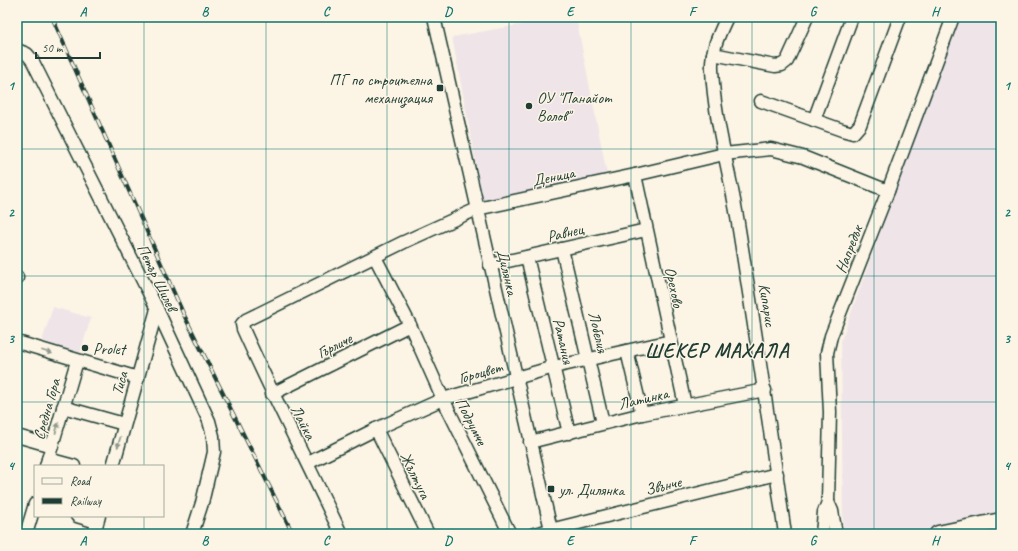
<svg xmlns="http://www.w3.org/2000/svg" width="1018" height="551" viewBox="0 0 1018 551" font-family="Caveat,sans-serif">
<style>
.built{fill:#efe5e9}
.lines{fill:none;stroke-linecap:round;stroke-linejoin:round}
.minor-casing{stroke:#1f3d34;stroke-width:15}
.major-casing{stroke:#1f3d34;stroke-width:19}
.minor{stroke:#fcf5e5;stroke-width:12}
.major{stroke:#fcf5e5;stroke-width:16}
.rail-casing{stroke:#1f3d34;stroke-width:4}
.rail{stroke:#fcf5e5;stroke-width:2.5;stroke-dasharray:8;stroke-linecap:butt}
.oneway{fill:#8e998c}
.grid{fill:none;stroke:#0f766e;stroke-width:1;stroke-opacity:0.55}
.poi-dot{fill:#1f3d34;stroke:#fcf5e5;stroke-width:1.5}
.labels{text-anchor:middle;stroke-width:3;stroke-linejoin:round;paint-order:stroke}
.poi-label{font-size:16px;fill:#1f3d34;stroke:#fcf5e5;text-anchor:start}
.street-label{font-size:16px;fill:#1f3d34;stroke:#fcf5e5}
.district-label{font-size:20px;font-weight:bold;letter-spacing:1px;fill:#1f3d34;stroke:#fcf5e5}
.neatline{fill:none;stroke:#0f766e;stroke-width:1.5}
.grid-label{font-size:13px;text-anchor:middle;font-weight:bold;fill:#0f766e}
</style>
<rect width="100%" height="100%" fill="#fcf5e5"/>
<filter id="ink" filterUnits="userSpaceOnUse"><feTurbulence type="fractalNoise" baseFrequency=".025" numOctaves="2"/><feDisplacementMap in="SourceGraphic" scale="8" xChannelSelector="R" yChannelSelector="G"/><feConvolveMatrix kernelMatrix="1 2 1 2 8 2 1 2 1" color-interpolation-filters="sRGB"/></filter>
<g filter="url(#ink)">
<g class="built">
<polygon points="562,17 576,17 607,174 483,201 452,37"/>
<polygon points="961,17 1001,17 1001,534 843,534 841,340 921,120"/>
<polygon points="53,307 91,318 80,353 42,341"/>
</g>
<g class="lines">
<g class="minor-casing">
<g id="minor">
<polyline points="434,17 552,534"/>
<path d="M727,17C719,34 711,50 712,69C714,119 729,168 737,217C754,323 770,428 785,534"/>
<polyline points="17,50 27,54 32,60 157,309 209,421 213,436 214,452 202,503 192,534"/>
<polyline points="713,54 775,66 782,65 787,61 807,17"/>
<polyline points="761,101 842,130 853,133 860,125 900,17"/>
<polyline points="814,120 852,17"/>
<polyline points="635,175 685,405"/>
<polyline points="562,249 603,423"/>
<polyline points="375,257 410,325 443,399 510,534"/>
<polyline points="527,257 569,433"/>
<polyline points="490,265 646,230"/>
<polyline points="17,277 17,278"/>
<polyline points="17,342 138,378"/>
<polyline points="627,351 642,414"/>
<polyline points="272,394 410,325"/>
<polyline points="63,407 124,424"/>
<polyline points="376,429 428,534"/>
<polyline points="17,436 52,446"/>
<polyline points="530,442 642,414 765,390"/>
<polyline points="48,459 74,466"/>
<polyline points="308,463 376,429 443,399 554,367 671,341"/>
<polyline points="46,466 77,361"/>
<polyline points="113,466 157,309"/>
<polyline points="828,502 832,511 836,534"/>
<polyline points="77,516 97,522"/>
<polyline points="26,534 35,504"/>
<polyline points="94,534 99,516"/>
<path d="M341,534C309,466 274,398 243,329L242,324L246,320L404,242L477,209L635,175L724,154L771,149L803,157L888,191"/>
<polyline points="534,534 777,474"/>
<polyline points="822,534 824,512 828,502 830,412 827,353 831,336 888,191 953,17"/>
</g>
</g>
<g class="major-casing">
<polyline id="major" points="938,534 1001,521"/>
</g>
<use href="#minor" class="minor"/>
<use href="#major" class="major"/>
<g class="rail-casing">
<polyline id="rail" points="52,17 183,313 293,534"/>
</g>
<use href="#rail" class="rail"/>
</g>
<defs><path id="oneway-solid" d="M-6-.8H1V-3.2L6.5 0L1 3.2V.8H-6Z"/></defs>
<g class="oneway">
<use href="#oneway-solid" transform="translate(47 352) rotate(17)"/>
<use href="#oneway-solid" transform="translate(57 428) rotate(-74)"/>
<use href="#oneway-solid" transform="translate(119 442) rotate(106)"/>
</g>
</g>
<path class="grid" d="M144,17V466M266,17V534M387,17V534M509,17V534M631,17V534M752,17V534M874,17V534M17,149H1001M17,276H1001M17,402H1001M144,516V534"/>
<g class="poi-dot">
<rect x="436" y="84" width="8" height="8" rx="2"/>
<circle cx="529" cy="106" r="4"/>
<circle cx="85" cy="348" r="4"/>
<rect x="547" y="485" width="8" height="8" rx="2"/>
</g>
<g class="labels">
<g class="poi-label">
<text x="432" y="85" text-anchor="end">ПГ по строителна<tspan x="432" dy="18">механизация</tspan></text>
<text x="537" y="103">ОУ "Панайот<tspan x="537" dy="18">Волов"</tspan></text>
<text x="93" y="354">Prolet</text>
<text x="559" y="495">ул. Дилянка</text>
</g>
<g class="street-label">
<text transform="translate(553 176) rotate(-12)" y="6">Деница</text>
<text transform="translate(565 232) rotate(-13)" y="6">Равнец</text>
<text transform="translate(848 249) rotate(-69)" y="6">Напредък</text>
<text transform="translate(508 272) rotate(77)" y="6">Дилянка</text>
<text transform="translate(158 277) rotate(64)" y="6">Петър Шилев</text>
<text transform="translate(675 287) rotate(78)" y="6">Орехово</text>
<text transform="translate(768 305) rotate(81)" y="6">Кипарис</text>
<text transform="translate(599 332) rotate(77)" y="6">Лобелия</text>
<text transform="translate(564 341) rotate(77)" y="6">Ратания</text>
<text transform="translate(334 345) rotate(-27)" y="6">Гърличе</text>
<text transform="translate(480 372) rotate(-16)" y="6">Гороцвет</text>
<text transform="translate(119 383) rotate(-74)" y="6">Тиса</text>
<text transform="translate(643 398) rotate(-13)" y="6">Латинка</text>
<text transform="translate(46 409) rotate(-74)" y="6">Средна Гора</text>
<text transform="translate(472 421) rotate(63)" y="6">Подрумче</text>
<text transform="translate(304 422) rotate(63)" y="6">Лайка</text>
<text transform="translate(416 475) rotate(64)" y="6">Жълтуга</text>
<text transform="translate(663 485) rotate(-14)" y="6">Звънче</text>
</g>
<g class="district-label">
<text x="717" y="357">ШЕКЕР МАХАЛА</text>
</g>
</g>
<rect width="1018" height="551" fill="none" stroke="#fcf5e5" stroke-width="44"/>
<rect x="34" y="465" width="130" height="52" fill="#fcf5e5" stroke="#a4ab9e"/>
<rect x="42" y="478" width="20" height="6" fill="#fcf5e5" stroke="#a4ab9e"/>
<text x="70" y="485" font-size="12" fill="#1f3d34">Road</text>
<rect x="42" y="498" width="20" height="6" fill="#1f3d34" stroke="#a4ab9e"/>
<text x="70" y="505" font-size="12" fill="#1f3d34">Railway</text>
<path d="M36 52v6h64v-6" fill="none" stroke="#1f3d34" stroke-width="2"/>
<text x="42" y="52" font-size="12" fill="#1f3d34" stroke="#fcf5e5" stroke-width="3" paint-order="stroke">50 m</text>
<rect x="22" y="22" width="974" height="507" class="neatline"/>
<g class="grid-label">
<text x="83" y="16">A</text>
<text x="205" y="16">B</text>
<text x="326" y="16">C</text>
<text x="448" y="16">D</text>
<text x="570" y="16">E</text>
<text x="692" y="16">F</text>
<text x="813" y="16">G</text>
<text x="935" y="16">H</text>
<text x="11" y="90">1</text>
<text x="1007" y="90">1</text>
<text x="11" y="217">2</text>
<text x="1007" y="217">2</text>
<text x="11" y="343">3</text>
<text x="1007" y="343">3</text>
<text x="11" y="470">4</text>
<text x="1007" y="470">4</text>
<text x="83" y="545">A</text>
<text x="205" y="545">B</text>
<text x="326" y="545">C</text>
<text x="448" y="545">D</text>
<text x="570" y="545">E</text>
<text x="692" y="545">F</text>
<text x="813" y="545">G</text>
<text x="935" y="545">H</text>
</g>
</svg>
